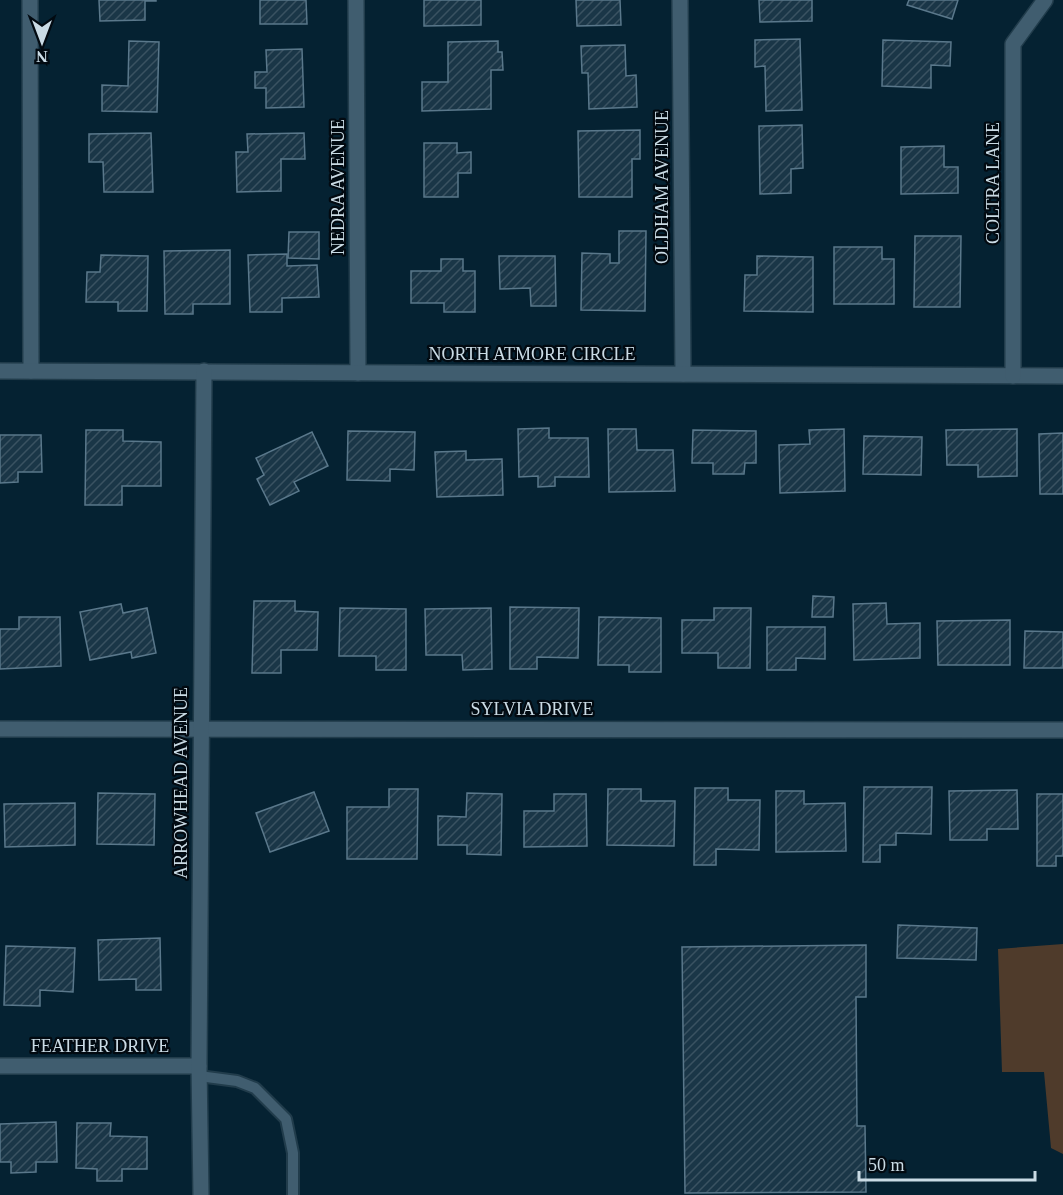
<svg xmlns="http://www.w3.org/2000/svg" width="1063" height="1195" viewBox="0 0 1063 1195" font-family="Georgia,serif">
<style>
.green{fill:#4f3b2b}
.building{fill:url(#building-hatch);stroke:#5a788b;stroke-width:1.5}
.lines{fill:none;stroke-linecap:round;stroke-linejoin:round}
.service-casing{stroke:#213c4b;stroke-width:14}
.minor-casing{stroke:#213c4b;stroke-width:18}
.service{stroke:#405d6f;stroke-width:10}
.minor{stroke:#405d6f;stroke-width:15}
.labels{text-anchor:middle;stroke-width:4.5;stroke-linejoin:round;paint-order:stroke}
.street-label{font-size:18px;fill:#cadbe5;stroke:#020a11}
</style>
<defs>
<pattern id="building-hatch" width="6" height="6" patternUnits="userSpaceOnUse" patternTransform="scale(1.5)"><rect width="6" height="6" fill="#1a3647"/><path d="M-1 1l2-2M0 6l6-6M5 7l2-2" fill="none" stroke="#3a5261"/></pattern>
</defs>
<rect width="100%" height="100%" fill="#052232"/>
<polygon class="green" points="1063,944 1063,1154 1051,1148 1044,1072 1002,1072 998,949"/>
<g class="building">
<polygon points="99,0 156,0 156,1 145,1 145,20 100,21"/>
<polygon points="260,0 306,0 307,24 260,24"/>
<polygon points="424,0 481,0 481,25 424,26"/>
<polygon points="576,0 620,0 621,25 577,26"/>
<polygon points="759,0 812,0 812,21 760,22"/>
<polygon points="909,0 958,0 952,19 907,5"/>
<polygon points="800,39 802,110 766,111 765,66 755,67 755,40"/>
<polygon points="883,40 951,42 950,66 931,65 931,88 882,86"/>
<polygon points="129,41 159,42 157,112 102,111 102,85 128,86"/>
<polygon points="498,41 498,52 502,52 503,70 491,70 491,109 422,111 422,82 448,82 448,42"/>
<polygon points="625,45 626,76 636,75 637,107 589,109 588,73 582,73 581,46"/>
<polygon points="302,49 304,107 266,108 266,88 255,88 255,72 267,72 266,50"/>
<polygon points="802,125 803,168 791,169 791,193 760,194 759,126"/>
<polygon points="640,130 640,159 632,159 632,197 579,197 578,131"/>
<polygon points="151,133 153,192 104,192 103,162 89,162 89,134"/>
<polygon points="304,133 305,159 281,159 281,191 237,192 236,152 248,152 247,134"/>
<polygon points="424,143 457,143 457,153 471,152 471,173 458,173 458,197 424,197"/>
<polygon points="944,146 944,167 958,167 958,193 901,194 901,147"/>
<polygon points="619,231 646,231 645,311 581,310 582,253 610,254 610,263 619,263"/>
<polygon points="289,232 319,232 319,259 288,258"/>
<polygon points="915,236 961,236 960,307 914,307"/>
<polygon points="834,247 882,247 882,259 894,259 894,304 834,304"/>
<polygon points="230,250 230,304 193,304 193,314 165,314 164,251"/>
<polygon points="287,254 287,266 317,265 319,297 282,298 282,312 250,312 248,255"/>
<polygon points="101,255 148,256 147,311 118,311 118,302 86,302 87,272 100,272"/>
<polygon points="499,256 555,256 556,306 531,306 530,288 500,289"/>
<polygon points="757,256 813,257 813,312 744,311 745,275 757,275"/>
<polygon points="441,259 463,259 463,271 475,271 475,312 444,312 444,303 411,303 411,271 441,271"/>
<polygon points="549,428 549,438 588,438 589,477 555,477 555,486 538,487 538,476 519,477 518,429"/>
<polygon points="608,429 636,429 637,450 673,450 675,491 609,492"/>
<polygon points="844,429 845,491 780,493 779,445 810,444 809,430"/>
<polygon points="1017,429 1017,476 978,477 978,465 947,465 946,430"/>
<polygon points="86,430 123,430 123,441 161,442 161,486 122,486 122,505 85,505"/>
<polygon points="693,430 756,431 756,463 745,463 744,474 713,474 713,463 692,463"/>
<polygon points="348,431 415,432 414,470 390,469 390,481 347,480"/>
<polygon points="312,432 328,466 294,482 299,491 270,505 257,479 264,475 256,458"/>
<polygon points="1063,433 1063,494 1040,494 1039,434"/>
<polygon points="0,435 41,435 42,472 18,472 18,482 0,483"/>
<polygon points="864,436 922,437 921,475 863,474"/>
<polygon points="466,451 466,460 502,459 503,495 437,497 435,452"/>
<polygon points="813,596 834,597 833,617 812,617"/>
<polygon points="254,601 295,601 295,611 318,612 317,650 281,650 281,673 252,673"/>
<polygon points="886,603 887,624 920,623 920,658 854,660 853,604"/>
<polygon points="121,604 123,613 147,608 156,653 132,658 131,652 90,660 80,612"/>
<polygon points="510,607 579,608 578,658 537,657 537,669 510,669"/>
<polygon points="340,608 406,609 406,670 376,670 376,656 339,656"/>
<polygon points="491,608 492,669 463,670 462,655 426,655 425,609"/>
<polygon points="714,608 751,608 750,668 718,668 718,653 682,653 682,620 714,620"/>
<polygon points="19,617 60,617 61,666 0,669 0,629 19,629"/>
<polygon points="599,617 661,618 661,672 629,672 629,665 598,665"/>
<polygon points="1010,620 1010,665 938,665 937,621"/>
<polygon points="767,627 825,627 825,659 796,658 796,670 767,670"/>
<polygon points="1025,631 1063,632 1063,668 1024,668"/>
<polygon points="864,787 932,787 931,834 896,833 896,845 880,845 880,862 863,862"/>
<polygon points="695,788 728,788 728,800 760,800 759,850 716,849 716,865 694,865"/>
<polygon points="389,789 418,789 417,859 347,859 347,807 389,807"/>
<polygon points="608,789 641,789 641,801 675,801 674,846 607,845"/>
<polygon points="1017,790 1018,829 987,829 987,840 950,840 949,791"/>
<polygon points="776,791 804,791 804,804 845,803 846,851 776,852"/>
<polygon points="314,792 329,831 270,852 256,813"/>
<polygon points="98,793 155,794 154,845 97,844"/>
<polygon points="467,793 502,794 501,855 467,854 467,845 438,845 438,816 466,817"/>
<polygon points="554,794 586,794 587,846 524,847 524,811 554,811"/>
<polygon points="1037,794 1063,794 1063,856 1056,856 1056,866 1037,866"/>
<polygon points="75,803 75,845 5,847 4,804"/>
<polygon points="898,925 977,928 976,960 897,958"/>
<polygon points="160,938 161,990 136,990 136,979 99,980 98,940"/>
<polygon points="866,945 866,997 856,997 857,1126 865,1126 866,1192 685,1193 682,947"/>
<polygon points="6,946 75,948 73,992 40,990 40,1006 4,1005"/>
<polygon points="56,1122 57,1162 36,1162 36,1172 11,1173 11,1162 0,1162 0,1124"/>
<polygon points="77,1123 111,1123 110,1136 147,1137 147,1169 122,1169 122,1181 97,1181 97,1169 76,1168"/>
</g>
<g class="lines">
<g class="service-casing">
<polyline id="service" points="199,1076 237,1081 255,1088 286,1119 293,1153 293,1195"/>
</g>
<g class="minor-casing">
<g id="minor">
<polyline points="30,0 31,371"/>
<polyline points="356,0 358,373"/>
<polyline points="680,0 683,374"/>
<polyline points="0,371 1063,376"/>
<polyline points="1013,376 1013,44 1045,0"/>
<polyline points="0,729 1063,730"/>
<polyline points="0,1066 199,1066"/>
<polyline points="201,1195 199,1066 204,371"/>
</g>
</g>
<use href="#service" class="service"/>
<use href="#minor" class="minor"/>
</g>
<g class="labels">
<g class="street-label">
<text transform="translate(993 183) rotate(-90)" y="6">COLTRA LANE</text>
<text transform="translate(338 187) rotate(-90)" y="6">NEDRA AVENUE</text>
<text transform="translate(662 187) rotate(-90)" y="6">OLDHAM AVENUE</text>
<text x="532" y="360">NORTH ATMORE CIRCLE</text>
<text x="532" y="715">SYLVIA DRIVE</text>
<text transform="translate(181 783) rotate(-90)" y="6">ARROWHEAD AVENUE</text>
<text x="100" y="1052">FEATHER DRIVE</text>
</g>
</g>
<g transform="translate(42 42) rotate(180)" stroke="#020a11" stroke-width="4.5" paint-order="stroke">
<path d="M0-4.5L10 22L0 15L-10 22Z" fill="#cadbe5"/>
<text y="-9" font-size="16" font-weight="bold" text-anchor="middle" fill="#cadbe5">N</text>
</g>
<path d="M859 1171v9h176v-9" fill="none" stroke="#cadbe5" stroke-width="3"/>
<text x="868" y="1171" font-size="18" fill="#cadbe5" stroke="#020a11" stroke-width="4.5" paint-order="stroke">50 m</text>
</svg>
